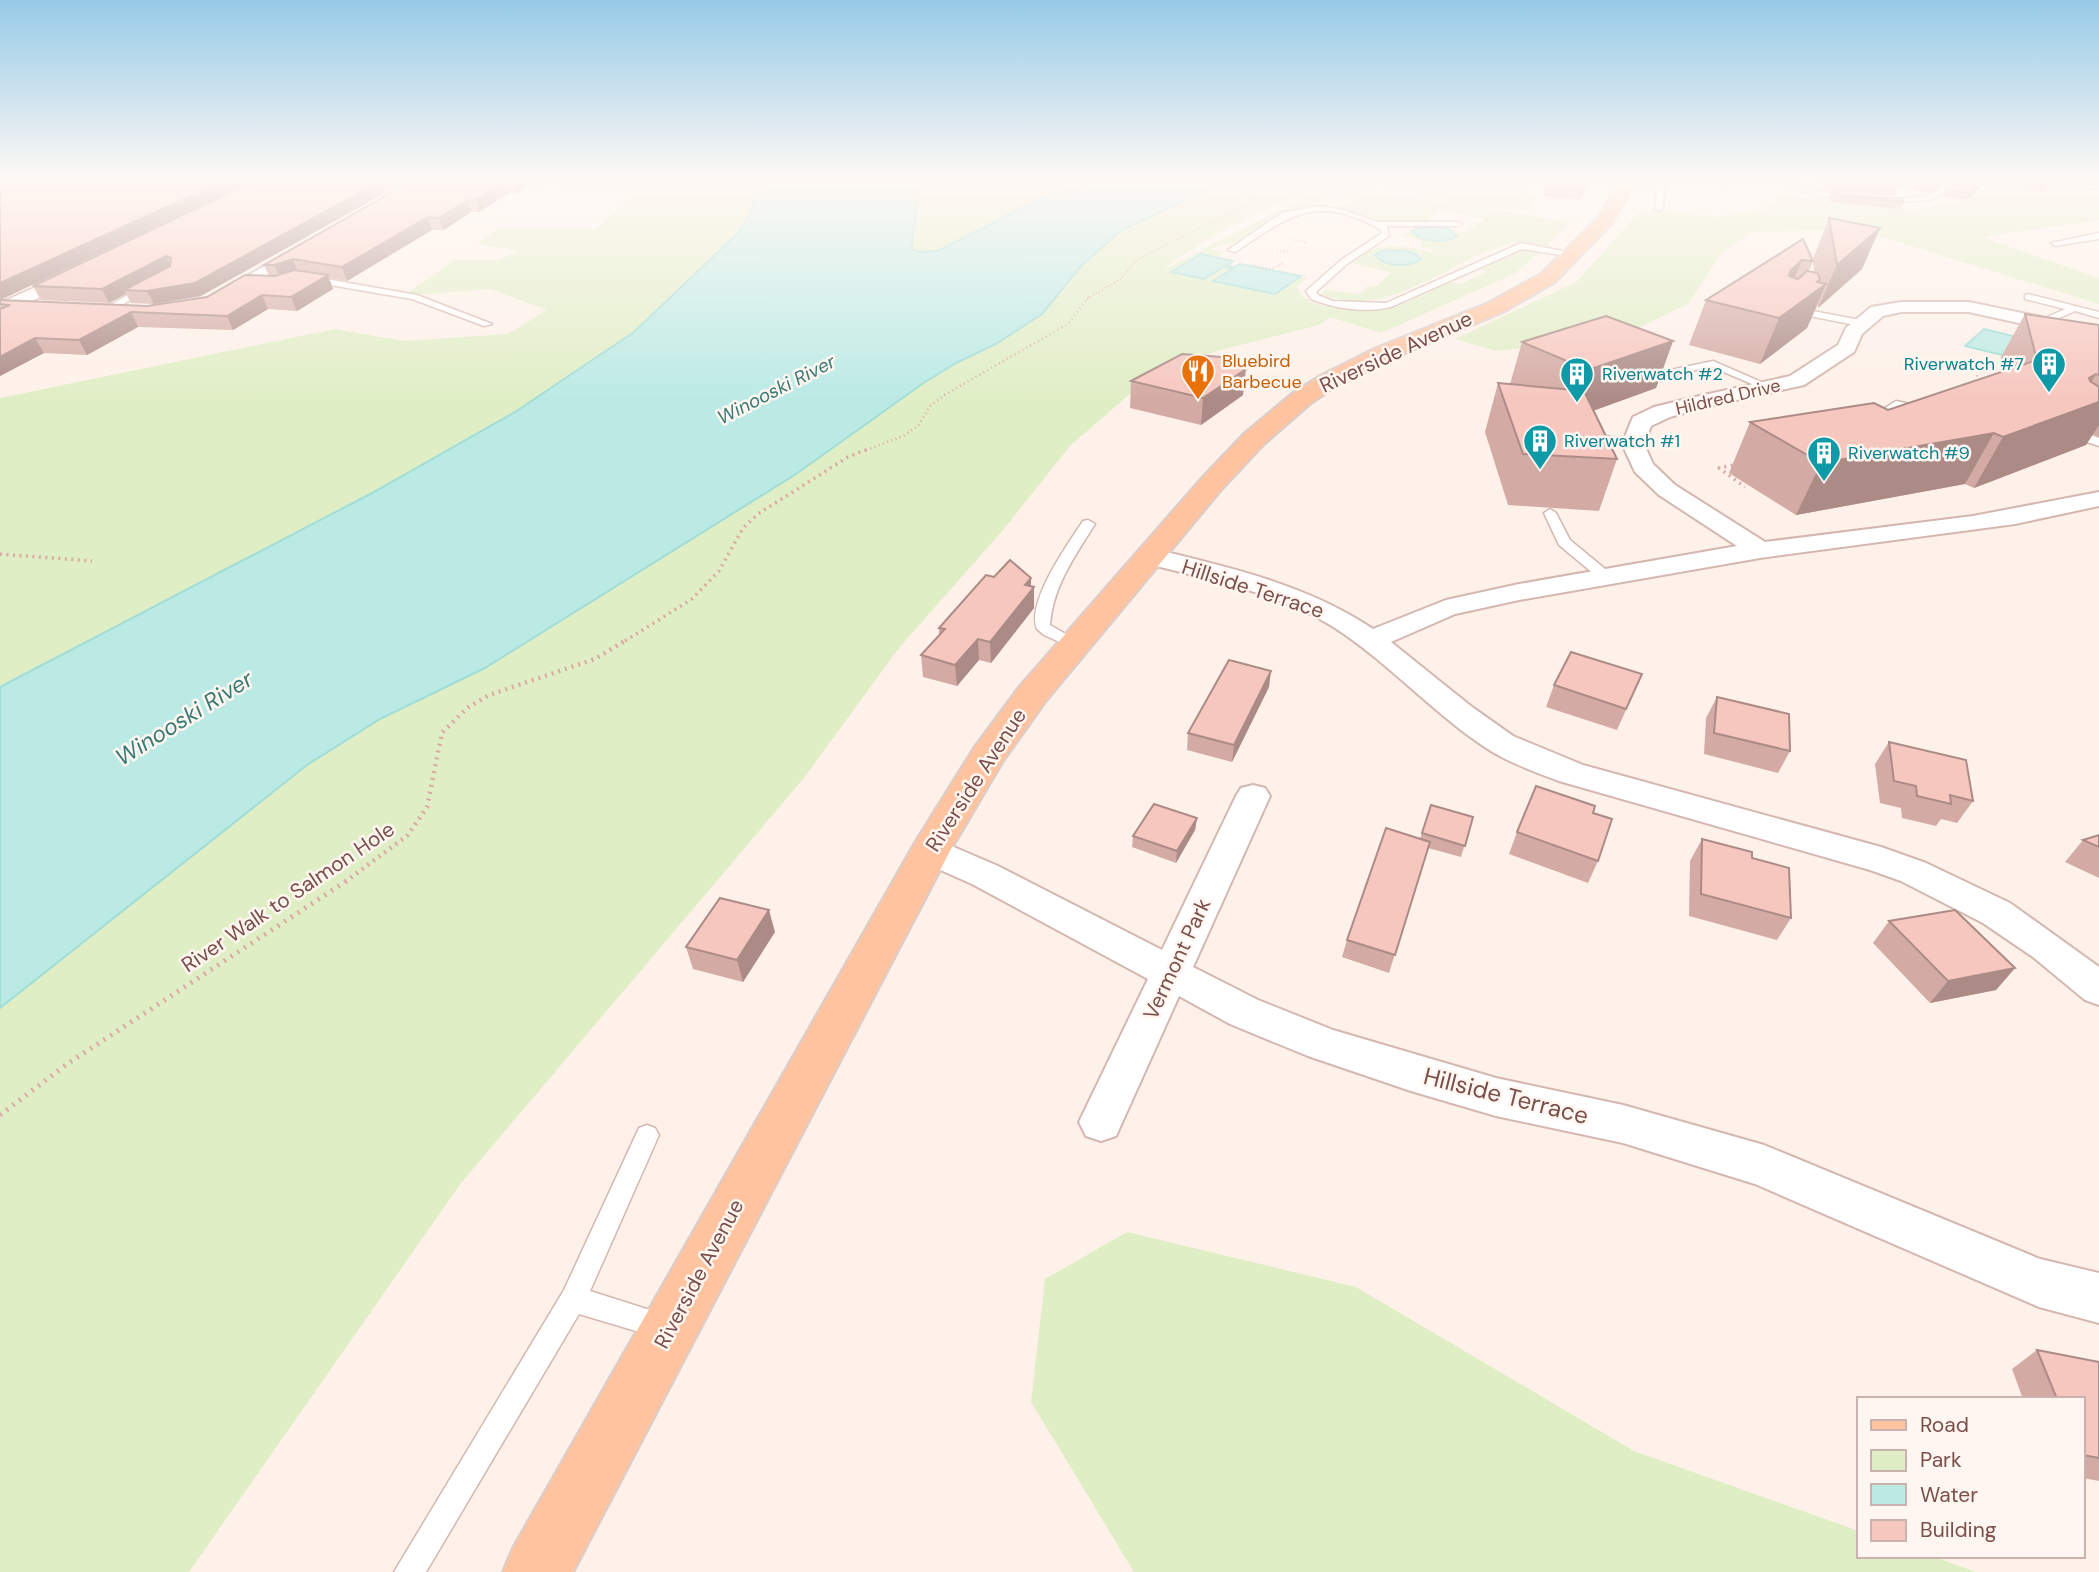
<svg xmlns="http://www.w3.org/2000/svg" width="2099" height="1572" viewBox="0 0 2099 1572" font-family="'DM Sans',sans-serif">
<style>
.green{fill:#e0eec6;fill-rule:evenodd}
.water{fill:#bbeae5;stroke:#a1ddd7;stroke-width:2}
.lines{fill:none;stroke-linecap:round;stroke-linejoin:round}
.service-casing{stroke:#d4b7b0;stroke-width:3}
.minor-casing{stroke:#d4b7b0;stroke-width:4}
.primary-casing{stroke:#dacecc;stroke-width:4}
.path-far4{stroke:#dba9a1;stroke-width:2;stroke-dasharray:1 2.5;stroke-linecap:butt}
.path-far3{stroke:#dba9a1;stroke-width:2.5;stroke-dasharray:1 3.5;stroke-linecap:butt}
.path-far2{stroke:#dba9a1;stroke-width:3.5;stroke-dasharray:2 4.5;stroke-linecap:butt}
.path-far1{stroke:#dba9a1;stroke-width:4.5;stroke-dasharray:2 5;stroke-linecap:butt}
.path{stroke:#dba9a1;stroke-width:5;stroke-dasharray:2 6;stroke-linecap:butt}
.service{fill:#fff;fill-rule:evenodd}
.minor{fill:#fff;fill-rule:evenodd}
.primary{fill:#ffc39f;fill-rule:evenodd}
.wall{fill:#d4aba4}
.shaded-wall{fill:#ac8b86}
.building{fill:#f6c7bf;stroke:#ac8b86;stroke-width:2}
.labels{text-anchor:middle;stroke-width:5;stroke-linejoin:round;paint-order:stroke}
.far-food-label{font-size:18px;fill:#c56008;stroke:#fff6f1;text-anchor:start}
.far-culture-label{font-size:18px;fill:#0d838f;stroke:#fff6f1;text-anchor:start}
.far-street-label{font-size:18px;fill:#7b4f4a;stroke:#fff6f1}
.far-water-label{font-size:19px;font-style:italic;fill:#397a74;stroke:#fff6f1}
.street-label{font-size:21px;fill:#7b4f4a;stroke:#fff6f1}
.water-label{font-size:23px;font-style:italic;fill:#397a74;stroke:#fff6f1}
.near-street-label{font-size:24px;fill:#7b4f4a;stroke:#fff6f1}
</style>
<rect width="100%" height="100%" fill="#fef1e9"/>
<g class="green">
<polygon points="568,179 760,179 749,215 739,232 634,332 515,412 372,493 0,687 0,398 335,329 404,341 508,334 547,310 491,289 404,296 454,260 497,260 519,251 477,244 499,228 595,229 638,193 554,189"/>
<polygon points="924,179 1106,179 1039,199 938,251 920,252 911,249 919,191"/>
<path d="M1236,179H1515L1535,198L1531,209C1508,210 1484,208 1461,204C1421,195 1363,178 1323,191L1349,188L1571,222L1546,246C1535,244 1520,241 1509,244C1447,260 1389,322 1322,294L1325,290L1359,294L1368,286L1375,287L1391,273L1352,263C1371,240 1406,246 1432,252L1434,250L1419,247L1424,242L1401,235L1412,231C1422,241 1444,244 1457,236L1443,228L1464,232L1486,219L1440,210L1427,219L1437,222L1384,221L1340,211L1339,206L1360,200C1349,196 1336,190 1326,199L1333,203L1314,202L1289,211L1233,243L1220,244L1212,249L1224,253L1219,256L1201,254L1172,271L1204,279L1224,266L1233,268L1214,281L1275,294L1301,276L1307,278L1298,286V291C1307,309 1362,313 1381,310C1402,307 1431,290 1452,282L1460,284L1487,272L1480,269L1524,250L1541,251L1514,274L1381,333L1330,317L1319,325L1217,351L1169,367L1139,386L1070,446L1003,530L899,648L804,778L461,1183L189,1572H0V1008L307,765L380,719L485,668L796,474L925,382L1061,294L1083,264L1122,230L1213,187ZM1311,194L1163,270C1186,247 1278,199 1311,194Z"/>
<polygon points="1983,188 2099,194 2099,220 1981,237 2099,278 2099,304 1885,238 1818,230 1753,232 1723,251 1688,304 1617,338 1496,351 1455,339 1576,282 1642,209 1717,217 1764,210 1783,194 1911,210 1962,202"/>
<polygon points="1127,1232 1356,1287 1634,1451 1859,1531 1859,1556 1932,1556 1976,1572 1134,1572 1031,1402 1045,1279"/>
</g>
<g class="water">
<polygon points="760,179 924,179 919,191 911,249 920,252 938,251 1039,199 1106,179 1236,179 1213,187 1122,230 1083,264 1042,314 996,344 958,362 925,382 796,474 485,668 380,719 307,765 0,1008 0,687 372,493 515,412 634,332 739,232 749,215"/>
<path d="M1436,227L1449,229L1457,236C1445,244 1421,242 1412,231L1417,228Z"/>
<path d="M1400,250L1414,253L1421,259C1409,268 1384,267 1375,255L1381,251Z"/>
<polygon points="1201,254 1233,261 1227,266 1235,267 1240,264 1301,276 1275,294 1213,281 1232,269 1225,266 1204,279 1171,272"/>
<polygon points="1984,329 2029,340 2010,357 1965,346"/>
</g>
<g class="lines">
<g class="service-casing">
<g id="service">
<polygon points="1786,179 1794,179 1795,184 1815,191 1858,198 1854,200 1814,195 1789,187"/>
<polygon points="1957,179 1989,180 1961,183 1930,200 1882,203 1878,201 1928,196"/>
<polygon points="2023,180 2099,185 2099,189 2020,184"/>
<polygon points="1620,182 1664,186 1663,209 1659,211 1655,209 1657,190 1623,186"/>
<path d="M1315,206L1340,209L1378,222H1458L1462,224L1458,226H1387L1389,236L1347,264L1316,292L1318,295L1333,301L1386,303L1521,243L1578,254L1574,257L1522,249L1391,307C1365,313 1336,309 1311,299L1306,291L1341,260L1382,233L1380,229C1314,194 1291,215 1235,252L1228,250L1282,213Z"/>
<polygon points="2099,233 2099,239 2055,246 2051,243"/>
<polygon points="309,276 417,295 492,324 484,326 412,299 306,281 306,277"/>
<polygon points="146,285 154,287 109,312 101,310"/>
<polygon points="2028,294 2099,312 2099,318 2075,311 2044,325 2038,325 2038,321 2065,309 2025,299 2025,295"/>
<polygon points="1792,307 1860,320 1865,323 1860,326 1789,312 1787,310"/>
<polygon points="1713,361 1775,388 1766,390 1712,367 1642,380 1637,377"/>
<polygon points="1896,401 1906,403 1877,422 1869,422 1869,418"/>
<polygon points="2070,427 2099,438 2099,446 2075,438 2064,430"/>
<polygon points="1584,433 1633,440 1639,444 1633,448 1580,439 1578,437"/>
<polygon points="1550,509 1556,513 1570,540 1610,573 1610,579 1600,579 1559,545 1544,513"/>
<path d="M1088,520L1095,524C1075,556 1053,586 1050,625L1081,643L1073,648L1044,635L1037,629C1026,602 1068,544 1083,521Z"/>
<polygon points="647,1125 655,1128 659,1135 590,1291 675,1318 679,1327 675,1336 666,1340 579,1314 426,1572 394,1572 564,1290 639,1128"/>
</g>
</g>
<g class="minor-casing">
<g id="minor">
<polygon points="304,244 310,246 312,249 310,252 223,302 211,302 208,298"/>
<polygon points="79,268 88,273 85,277 0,315 0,303"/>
<path d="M1901,302H1969L2041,317L2099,338V350L2028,325L1969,312H1901L1883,316L1862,334L1854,352L1804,385L1705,407L1670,417L1651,426L1644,444L1653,464L1675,485L1765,542L1973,516L2099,492V506L2015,524L1760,558L1519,600L1455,614L1391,642L1472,707L1513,736L1583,765L1881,847L1926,863L2010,903L2099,967V1005L2085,1000L2033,957L1983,923L1901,881L1870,870L1559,781C1536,772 1512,764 1491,751C1434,715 1389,662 1332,626C1275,591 1205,579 1141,562L1137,556L1141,550L1150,548C1227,567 1306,584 1373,629L1446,600L1519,584L1737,546L1659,495L1635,472L1622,444L1633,417L1654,407L1695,397L1790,376L1838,345L1846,328L1871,307Z"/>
<polygon points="1253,785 1265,788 1270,796 1193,967 1258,1000 1333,1030 1496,1078 1623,1105 1764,1145 2040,1259 2099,1273 2099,1323 2039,1307 1755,1184 1623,1143 1496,1116 1411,1091 1308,1056 1230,1024 1179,996 1116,1136 1101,1141 1086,1136 1079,1122 1148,979 972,884 918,860 912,851 918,842 930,838 942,842 998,866 1162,950 1236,796 1241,788"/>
</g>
</g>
<g class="primary-casing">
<polygon id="primary" points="1616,179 1632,179 1628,197 1611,224 1555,282 1503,312 1391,359 1336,386 1311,403 1264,444 1221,490 1045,702 1003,761 950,851 573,1572 503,1572 513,1548 916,841 974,748 1020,686 1202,478 1245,433 1293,393 1320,376 1374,349 1488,303 1541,274 1599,217 1611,197"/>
</g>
<g class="path-far4">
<polyline points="1294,240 1306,243"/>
<polyline points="1277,250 1288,252"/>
<polyline points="1252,265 1272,269 1283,263"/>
<polyline points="1087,299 1122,278 1137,260 1249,204 1252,199 1246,192 1249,188 1285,179"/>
</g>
<g class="path-far3">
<polyline points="1974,385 1981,363"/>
<polyline points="866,450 903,436 918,426 930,406 946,394 1068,324 1089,297"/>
</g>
<g class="path-far2">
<polyline points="1739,464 1719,468 1745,487"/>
<polyline points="0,554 92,561"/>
<polyline points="625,641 692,599 719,571 743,528 758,514 848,457 871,448"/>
</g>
<polyline class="path-far1" points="345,882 408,835 427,807 442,733 467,708 489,695 595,659 628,639"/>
<polyline class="path" points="0,1115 67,1064 348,880"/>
<use href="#service" class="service"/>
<use href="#minor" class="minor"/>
<use href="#primary" class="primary"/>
</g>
<g class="wall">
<polygon points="0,179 258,179 0,300 147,306 207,297 269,276 264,265 415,179 549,179 538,186 529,186 516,194 507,194 479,212 471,212 444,230 432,230 347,281 329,278 333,289 297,311 268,309 233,330 138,327 87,355 44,353 0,376"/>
<polygon points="259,179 201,296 154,304 131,303 126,294 109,303 41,300 33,286"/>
<polygon points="1548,179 1592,179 1579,200 1544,196"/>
<polygon points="1694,179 1734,179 1733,183 1728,182 1727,186 1694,182"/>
<polygon points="1816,179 1955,179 1929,193 1898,187 1894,196 1826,190 1825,184 1817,183"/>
<polygon points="1966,179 1997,179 2048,185 2044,192 1982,186 1966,200 1943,196 1946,189"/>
<polygon points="1832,192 1904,202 1900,209 1829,202 1829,199"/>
<polygon points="1829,218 1862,269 1818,308 1818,304 1807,328 1760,364 1689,345 1706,300 1803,239 1813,261 1809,271 1814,272 1813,259"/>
<polygon points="2025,314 2099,325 2099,437 2093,434 2086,445 1974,488 1965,484 1796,515 1729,473 1750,422 1888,410 2002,372 2000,359"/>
<polygon points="1673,341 1656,388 1593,411 1617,459 1599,511 1508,505 1485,432 1498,383 1510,384 1522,342"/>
<polygon points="1235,367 1243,395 1201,425 1130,408 1131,381"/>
<polygon points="994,577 1031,578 1031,587 1034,587 1034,608 991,663 979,660 957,686 923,677 921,655 939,636 939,628"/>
<polygon points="1642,674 1617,730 1546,707 1554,685"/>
<polygon points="1269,687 1232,762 1187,750 1188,733"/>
<polygon points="1717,697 1790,751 1778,773 1704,754 1706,718"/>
<polygon points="1889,742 1973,801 1957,823 1941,819 1936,826 1902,818 1901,808 1880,803 1875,764"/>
<polygon points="1431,805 1473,817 1461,857 1428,848 1389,973 1342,957 1347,940 1420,839"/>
<polygon points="1593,813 1598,861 1588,883 1509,854 1517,832"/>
<polygon points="1197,818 1195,830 1176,863 1132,847 1133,836"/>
<polygon points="2099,835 2099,878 2065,862 2083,840"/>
<polygon points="1702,839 1752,858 1791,918 1777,940 1689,916 1690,861"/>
<polygon points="1889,921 2015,968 1996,990 1930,1003 1873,943"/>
<polygon points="775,932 743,982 693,969 686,947"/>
<polygon points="2037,1350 2099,1362 2099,1481 2083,1478 2083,1399 2023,1399 2012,1369"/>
</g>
<g class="shaded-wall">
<polygon points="228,179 258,179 0,300 0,283"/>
<polygon points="385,179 410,179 201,296 154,304 147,291"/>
<polygon points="518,179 527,179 529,186 516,194 513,183"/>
<polygon points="536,179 549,179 538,186"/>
<polygon points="1587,179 1592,179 1579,200 1584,184"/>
<polygon points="1935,179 1955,179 1929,193"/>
<polygon points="1986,180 1982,186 1966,200 1970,193"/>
<polygon points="504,182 507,194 479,212 476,200"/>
<polygon points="468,200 471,212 444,230 439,218"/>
<polygon points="428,217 432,230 347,281 342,267"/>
<polygon points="1880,228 1862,269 1818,308 1837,265"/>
<polygon points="166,256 173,270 124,290 126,294 109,303 102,289"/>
<polygon points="293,259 298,272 280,278 274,265"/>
<polygon points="1802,260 1784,303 1790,271"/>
<polygon points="328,275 333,289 297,311 291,297"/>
<polygon points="1820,279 1815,293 1826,284 1807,328 1760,364 1779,318"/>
<polygon points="262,295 268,309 233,330 227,316"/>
<polygon points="131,312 138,327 87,355 79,340"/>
<polygon points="35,338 44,353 0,376 0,357"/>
<polygon points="1673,341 1656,388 1573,418 1588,370"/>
<polygon points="1236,358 1234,377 1246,369 1243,395 1201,425 1203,398"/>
<polygon points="2096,374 2074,411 2099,402 2099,425 2086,445 1974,488 2003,437"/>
<polygon points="1994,433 1965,484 1796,515 1821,463"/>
<polygon points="1031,578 1031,591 1034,587 1034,608 991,663 990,642 1025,585"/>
<polygon points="978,639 979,660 957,686 955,665"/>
<polygon points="1271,671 1269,687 1232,762 1234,745"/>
<polygon points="1197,818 1195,830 1176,863 1177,851"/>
<polygon points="769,910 775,932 743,982 737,960"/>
<polygon points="2015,968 1996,990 1930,1003 1948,981"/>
</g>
<g class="building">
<polygon points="0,179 228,179 0,283"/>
<polygon points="259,179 385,179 195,283 147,291 124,290 170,266 171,258 166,256 102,289 33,286"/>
<polygon points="415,179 518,179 513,183 504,182 476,200 468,200 439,218 428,217 342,267 293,259 274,265 264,265"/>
<polygon points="1548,179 1587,179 1584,184"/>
<polygon points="1866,179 1899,179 1901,182"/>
<polygon points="1966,179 1997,179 2045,182 2048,185 1986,180 1970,193 1946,189"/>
<polygon points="1832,192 1878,198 1901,198 1904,202 1832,195"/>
<polygon points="1829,218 1880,228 1837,265"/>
<polygon points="1803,239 1813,261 1802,260 1790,271 1789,276 1798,279 1807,271 1817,273 1820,279 1817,282 1826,284 1779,318 1706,300"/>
<polygon points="294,270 328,275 291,297 262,295 227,316 131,312 79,340 35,338 0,357 0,309 10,305 0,304 0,300 147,306 207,297 245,275 275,276"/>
<polygon points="2025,314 2099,325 2099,375 2096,374 2089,378 2090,381 2099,387 2099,402 2003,437 1994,433 1821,463 1750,422 1874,403 1888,410 2037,360"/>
<polygon points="1606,316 1673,341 1588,370 1522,342"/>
<polygon points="1182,354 1236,358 1229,366 1246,369 1203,398 1131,381"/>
<polygon points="1498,383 1584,391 1617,459 1523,454"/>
<polygon points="1010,560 1031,578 1025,585 1034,587 990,642 978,639 955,665 921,655 945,629 939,628 986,575 994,577"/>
<polygon points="1571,652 1642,674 1626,709 1554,685"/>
<polygon points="1229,660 1271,671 1234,745 1188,733"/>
<polygon points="1717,697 1789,714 1790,751 1714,733"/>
<polygon points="1889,742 1966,760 1973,801 1950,795 1951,804 1917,796 1916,786 1894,781"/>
<polygon points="1536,786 1595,806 1593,813 1612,819 1598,861 1517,832"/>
<polygon points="1154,804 1197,818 1177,851 1133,836"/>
<polygon points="1431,805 1473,817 1465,846 1422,833"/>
<polygon points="1386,828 1430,842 1395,955 1347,940"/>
<polygon points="2099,835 2099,847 2083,840"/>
<polygon points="1702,839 1752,852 1752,858 1789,868 1791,918 1701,894"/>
<polygon points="720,898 769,910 737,960 686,947"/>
<polygon points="1955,910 2015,968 1948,981 1889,921"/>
<polygon points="2037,1350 2099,1362 2099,1458 2083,1455 2083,1399 2057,1399"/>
</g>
<linearGradient id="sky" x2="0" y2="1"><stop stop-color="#96cae7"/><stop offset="0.45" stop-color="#fff9f5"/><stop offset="1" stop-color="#fff9f5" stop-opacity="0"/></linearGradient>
<rect width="2099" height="399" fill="url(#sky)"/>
<defs>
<g id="building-pin" transform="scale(1.75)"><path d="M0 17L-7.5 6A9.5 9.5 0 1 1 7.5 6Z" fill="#0f9aa8" stroke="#fff6f1"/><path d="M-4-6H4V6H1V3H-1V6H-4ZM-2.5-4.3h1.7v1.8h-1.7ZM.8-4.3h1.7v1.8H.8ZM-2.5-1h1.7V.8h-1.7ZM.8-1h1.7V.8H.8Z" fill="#fff"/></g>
<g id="restaurant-pin" transform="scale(1.75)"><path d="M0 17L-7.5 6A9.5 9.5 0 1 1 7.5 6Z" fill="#e8710a" stroke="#fff6f1"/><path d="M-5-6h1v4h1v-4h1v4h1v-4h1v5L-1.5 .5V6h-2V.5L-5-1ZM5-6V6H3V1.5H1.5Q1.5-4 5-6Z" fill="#fff"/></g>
</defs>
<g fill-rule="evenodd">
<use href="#building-pin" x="2049" y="364"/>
<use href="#restaurant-pin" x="1198" y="371"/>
<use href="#building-pin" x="1577" y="374"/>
<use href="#building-pin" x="1540" y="441"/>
<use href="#building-pin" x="1824" y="453"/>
</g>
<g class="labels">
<g class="far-food-label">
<text x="1222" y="367">Bluebird<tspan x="1222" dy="21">Barbecue</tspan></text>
</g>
<g class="far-culture-label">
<text x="2024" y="370" text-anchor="end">Riverwatch #7</text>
<text x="1602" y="380">Riverwatch #2</text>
<text x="1564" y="447">Riverwatch #1</text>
<text x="1848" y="459">Riverwatch #9</text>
</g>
<g class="far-street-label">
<text transform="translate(1728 397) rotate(-13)" y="6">Hildred Drive</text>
</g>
<g class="far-water-label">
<text transform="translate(776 389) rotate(-27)" y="7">Winooski River</text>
</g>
<g class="street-label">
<text transform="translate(1396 352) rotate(-25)" y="7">Riverside Avenue</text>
<text transform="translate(1253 589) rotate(18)" y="7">Hillside Terrace</text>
<text transform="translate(976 780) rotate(-57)" y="7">Riverside Avenue</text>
<text transform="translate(288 897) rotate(-34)" y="7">River Walk to Salmon Hole</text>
<text transform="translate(1177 959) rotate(-65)" y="7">Vermont Park</text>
<text transform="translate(699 1274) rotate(-62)" y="7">Riverside Avenue</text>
</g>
<g class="water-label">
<text transform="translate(184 718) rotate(-32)" y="8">Winooski River</text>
</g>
<g class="near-street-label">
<text transform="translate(1506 1096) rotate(14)" y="8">Hillside Terrace</text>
</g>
</g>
<rect x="1857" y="1397" width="228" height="161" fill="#fff6f1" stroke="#cab3ae" stroke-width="2"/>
<rect x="1871" y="1420" width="35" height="10" fill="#ffc39f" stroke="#cab3ae" stroke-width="2"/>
<text x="1920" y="1432" font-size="21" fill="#7b4f4a">Road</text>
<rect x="1871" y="1450" width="35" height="21" fill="#e0eec6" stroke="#cab3ae" stroke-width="2"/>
<text x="1920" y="1467" font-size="21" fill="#7b4f4a">Park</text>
<rect x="1871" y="1484" width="35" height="21" fill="#bbeae5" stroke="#cab3ae" stroke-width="2"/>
<text x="1920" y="1502" font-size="21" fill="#7b4f4a">Water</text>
<rect x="1871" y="1520" width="35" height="21" fill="#f6c7bf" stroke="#cab3ae" stroke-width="2"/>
<text x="1920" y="1537" font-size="21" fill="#7b4f4a">Building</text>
</svg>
